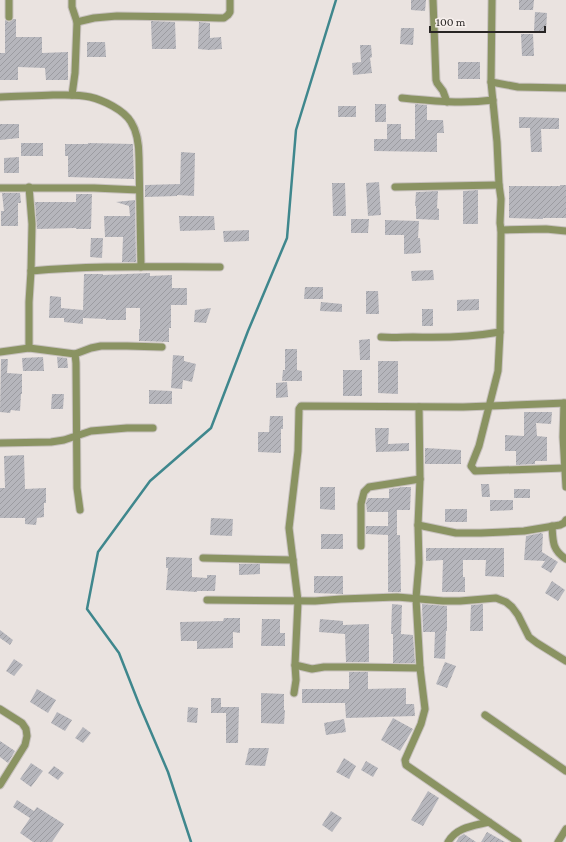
<svg xmlns="http://www.w3.org/2000/svg" width="566" height="842" viewBox="0 0 566 842" font-family="'Crimson Pro',serif">
<style>
.lines{fill:none;stroke-linecap:round;stroke-linejoin:round}
.stream{stroke:#3f878d;stroke-width:2.5}
.building{fill:url(#building-hatch)}
.street-casing{stroke:#c7c1be;stroke-width:9}
.street{stroke:#8a9362;stroke-width:7}
</style>
<defs>
<pattern id="building-hatch" width="6" height="6" patternUnits="userSpaceOnUse"><rect width="6" height="6" fill="#b6b6bc"/><path d="M-1 1l2-2M0 6l6-6M5 7l2-2" fill="none" stroke="#9c9ca1"/></pattern>
</defs>
<rect width="100%" height="100%" fill="#eae3e0"/>
<g class="lines">
<polyline class="stream" points="191,842 168,772 139,704 119,653 87,609 98,552 150,481 211,428 248,331 287,238 296,130 336,0"/>
</g>
<g class="building">
<polygon points="411,0 426,0 425,11 411,10"/>
<polygon points="519,0 534,0 533,10 519,10"/>
<polygon points="535,12 547,13 546,32 534,31"/>
<polygon points="13,19 16,19 16,37 42,37 42,53 68,52 68,80 46,80 45,68 18,67 18,80 0,80 0,53 5,53 5,20 9,22"/>
<polygon points="151,21 175,22 176,49 152,49"/>
<polygon points="199,22 210,23 210,38 221,37 222,49 209,50 198,49"/>
<polygon points="401,28 414,28 413,45 400,44"/>
<polygon points="521,34 533,34 534,56 522,56"/>
<polygon points="87,42 105,42 106,57 87,57"/>
<polygon points="360,45 371,45 372,57 370,58 372,73 353,75 352,63 361,62"/>
<rect x="458" y="62" width="22" height="17"/>
<rect x="375" y="104" width="11" height="18"/>
<polygon points="415,104 427,105 427,120 443,120 444,133 437,133 437,152 374,151 374,139 387,139 387,124 401,124 401,139 415,139"/>
<rect x="338" y="106" width="18" height="11"/>
<polygon points="519,117 559,118 559,129 541,129 542,152 531,152 530,128 519,128"/>
<polygon points="0,124 19,124 19,138 0,140"/>
<rect x="21" y="143" width="22" height="13"/>
<polygon points="88,143 133,144 134,179 68,177 68,156 65,156 65,144 88,144"/>
<polygon points="181,152 195,153 194,196 177,195 177,196 145,197 145,185 180,184"/>
<polygon points="19,157 19,173 4,173 4,158"/>
<polygon points="379,182 381,215 368,216 366,183"/>
<polygon points="332,183 345,183 346,216 333,216"/>
<polygon points="560,185 566,185 566,218 543,218 543,219 509,218 509,186 560,186"/>
<polygon points="478,190 478,224 463,224 463,191"/>
<polygon points="438,191 437,208 439,209 439,220 416,219 416,206 415,206 416,192"/>
<polygon points="2,193 20,193 21,203 18,203 18,226 1,226 1,211 4,211"/>
<polygon points="76,194 92,194 91,229 76,229 76,228 37,229 35,202 76,202"/>
<polygon points="135,200 136,262 122,262 123,237 105,237 104,216 130,216 129,206 116,202"/>
<polygon points="179,216 214,216 215,230 180,231"/>
<polygon points="351,219 369,219 368,233 351,233"/>
<polygon points="385,220 419,221 418,238 420,238 421,253 404,254 404,235 385,235"/>
<polygon points="249,230 249,241 224,242 223,231"/>
<polygon points="91,238 103,238 102,258 90,257"/>
<polygon points="433,270 434,280 412,281 411,271"/>
<polygon points="150,273 150,276 172,275 172,288 187,288 187,305 171,305 171,328 169,328 169,342 139,341 139,329 140,329 140,308 126,308 126,320 106,320 106,319 83,318 83,324 64,322 64,318 49,318 50,296 61,297 61,308 83,310 84,274 103,274 103,275"/>
<polygon points="305,287 323,287 323,299 304,299"/>
<polygon points="366,291 378,291 379,314 366,314"/>
<polygon points="479,299 479,310 457,311 457,300"/>
<polygon points="321,302 342,304 342,312 320,311"/>
<polygon points="211,308 206,323 194,322 195,310"/>
<rect x="422" y="309" width="11" height="17"/>
<polygon points="370,339 370,360 360,360 359,340"/>
<polygon points="285,349 297,349 297,370 302,371 302,381 282,381 283,370 285,370"/>
<polygon points="173,355 184,356 184,361 196,364 192,382 183,380 182,389 171,388"/>
<polygon points="43,357 44,371 23,371 22,358"/>
<polygon points="57,357 67,358 68,368 58,368"/>
<polygon points="1,359 8,359 7,373 22,374 22,394 21,394 20,411 11,410 10,413 0,412"/>
<polygon points="378,361 398,361 398,394 378,393"/>
<rect x="343" y="370" width="19" height="26"/>
<polygon points="287,382 288,397 276,398 276,383"/>
<polygon points="149,390 172,391 172,404 149,404"/>
<polygon points="52,394 64,394 63,409 51,409"/>
<polygon points="524,412 552,412 551,424 536,423 537,436 547,437 547,461 535,461 535,464 516,465 516,451 505,451 505,435 524,436"/>
<polygon points="270,416 283,416 283,429 281,429 281,453 258,452 258,432 269,432"/>
<polygon points="375,428 389,428 388,444 409,443 409,451 376,452"/>
<polygon points="425,448 461,450 461,464 425,464"/>
<polygon points="24,455 25,489 46,488 46,503 44,503 44,517 37,518 36,525 25,524 25,518 0,518 0,488 5,488 4,456"/>
<polygon points="481,484 489,484 490,497 482,497"/>
<polygon points="320,487 335,487 335,510 320,509"/>
<polygon points="403,487 411,487 410,510 397,510 397,535 400,535 401,592 388,592 388,535 366,534 366,526 388,526 388,512 367,512 366,503 368,498 389,498 389,489"/>
<rect x="514" y="489" width="16" height="9"/>
<polygon points="490,500 513,500 513,510 490,511"/>
<rect x="445" y="509" width="22" height="13"/>
<polygon points="211,518 233,519 232,536 210,535"/>
<polygon points="541,533 543,534 542,552 558,562 551,573 541,567 545,561 524,560 526,536"/>
<rect x="321" y="534" width="22" height="15"/>
<polygon points="426,548 504,548 504,577 485,576 486,560 463,560 463,577 465,577 465,592 442,592 443,560 426,561"/>
<polygon points="166,557 192,558 192,577 207,578 207,575 216,575 215,591 197,591 197,592 166,590 168,568 166,568"/>
<polygon points="239,564 260,564 260,574 239,575"/>
<polygon points="314,576 343,576 343,594 314,593"/>
<polygon points="552,581 565,590 558,601 545,593"/>
<polygon points="392,604 402,605 401,634 413,635 415,663 393,663 393,634 391,634"/>
<polygon points="422,604 447,606 447,631 446,631 445,659 434,658 435,632 423,632"/>
<polygon points="483,604 483,631 470,631 471,605"/>
<polygon points="224,618 240,618 240,633 233,632 233,648 197,649 197,641 181,641 180,622 223,621"/>
<polygon points="262,619 280,619 280,633 285,633 285,646 261,646"/>
<polygon points="320,619 343,621 343,625 369,624 369,662 346,662 345,634 319,632"/>
<polygon points="0,630 13,640 10,645 0,638"/>
<polygon points="14,659 23,665 14,676 6,671"/>
<polygon points="445,662 456,666 447,688 436,684"/>
<polygon points="349,672 368,672 368,689 406,688 406,704 414,704 415,716 346,718 345,703 302,703 302,689 349,689"/>
<polygon points="37,689 56,700 48,713 30,702"/>
<polygon points="261,693 284,694 284,710 285,710 284,724 261,723"/>
<polygon points="211,698 221,698 221,707 239,707 238,743 226,743 226,713 211,713"/>
<polygon points="188,707 198,708 197,723 187,722"/>
<polygon points="57,712 72,720 65,731 51,723"/>
<polygon points="393,718 413,729 400,751 381,740"/>
<polygon points="344,719 346,732 326,735 324,723"/>
<polygon points="83,727 91,733 83,743 75,738"/>
<polygon points="0,741 15,751 8,763 0,757"/>
<polygon points="249,748 269,748 265,766 245,765"/>
<polygon points="344,758 356,766 349,779 336,772"/>
<polygon points="366,761 378,768 373,777 361,770"/>
<polygon points="31,763 43,771 31,787 20,779"/>
<polygon points="54,766 64,773 58,780 48,773"/>
<polygon points="428,791 439,798 423,826 411,820"/>
<polygon points="17,800 34,811 37,807 64,824 52,842 33,842 20,833 30,818 13,807"/>
<polygon points="331,811 342,818 332,832 322,825"/>
<polygon points="487,832 505,842 481,842"/>
<polygon points="464,834 476,842 456,842 459,837"/>
</g>
<g class="lines">
<g class="street-casing">
<g id="street">
<polyline points="9,0 9,17"/>
<polyline points="72,0 72,7 77,22 75,73 72,95"/>
<polyline points="433,0 436,80 437,83 443,91 447,102"/>
<polyline points="492,0 491,82 497,142 499,185 501,199 500,223 501,230 500,332 498,371 479,446 471,466 475,471 565,468"/>
<polyline points="77,22 94,18 117,16 187,17 219,18 224,18 228,15 230,12 230,0"/>
<polyline points="491,82 518,87 566,88"/>
<path d="M0,97C18,96 35,96 53,95C65,95 78,94 90,97C103,100 124,110 131,122C138,133 139,145 139,158L141,267"/>
<path d="M402,98C433,101 462,104 493,100"/>
<polyline points="29,187 32,224 31,271 29,302 29,348"/>
<polyline points="395,187 499,185"/>
<polyline points="0,188 94,188 139,190"/>
<polyline points="501,230 546,229 566,231"/>
<path d="M31,271C94,265 157,267 220,267"/>
<path d="M381,337C392,338 402,337 413,337C442,338 471,337 500,332"/>
<polyline points="0,352 29,348 75,354 91,348 101,346 127,346 162,347"/>
<polyline points="75,354 76,363 77,488 80,510"/>
<polyline points="564,403 563,437 566,487"/>
<polyline points="419,407 420,479 418,525 419,563 416,598 420,668 425,709 421,724 405,760 406,765 518,842"/>
<polyline points="0,443 51,442 64,440 91,431 127,428 153,428"/>
<polyline points="418,525 456,533 481,533 524,531 560,525 564,523 566,520"/>
<path d="M552,526C553,541 552,550 566,559"/>
<polyline points="361,546 361,504 364,492 369,487 420,479"/>
<polyline points="203,558 293,560"/>
<polyline points="207,600 315,601 341,599 397,597 443,601 460,601 496,598 506,602 512,607 518,615 529,637 537,643 566,661"/>
<polyline points="295,665 312,669 324,667 356,667 420,668"/>
<polyline points="294,693 296,680 295,665 298,601 289,528 298,451 299,409 301,406 463,407 566,403"/>
<polyline points="0,709 22,723 26,729 27,736 25,745 0,785"/>
<polyline points="485,715 566,771"/>
<path d="M448,842C457,827 473,826 489,822"/>
<polyline points="558,842 566,829"/>
</g>
</g>
<use href="#street" class="street"/>
</g>
<path d="M430 26v6h115v-6" fill="none" stroke="#282524" stroke-width="2"/>
<text x="436" y="26" font-size="12" fill="#282524" stroke="#f7f0ed" stroke-width="3" paint-order="stroke">100 m</text>
</svg>
